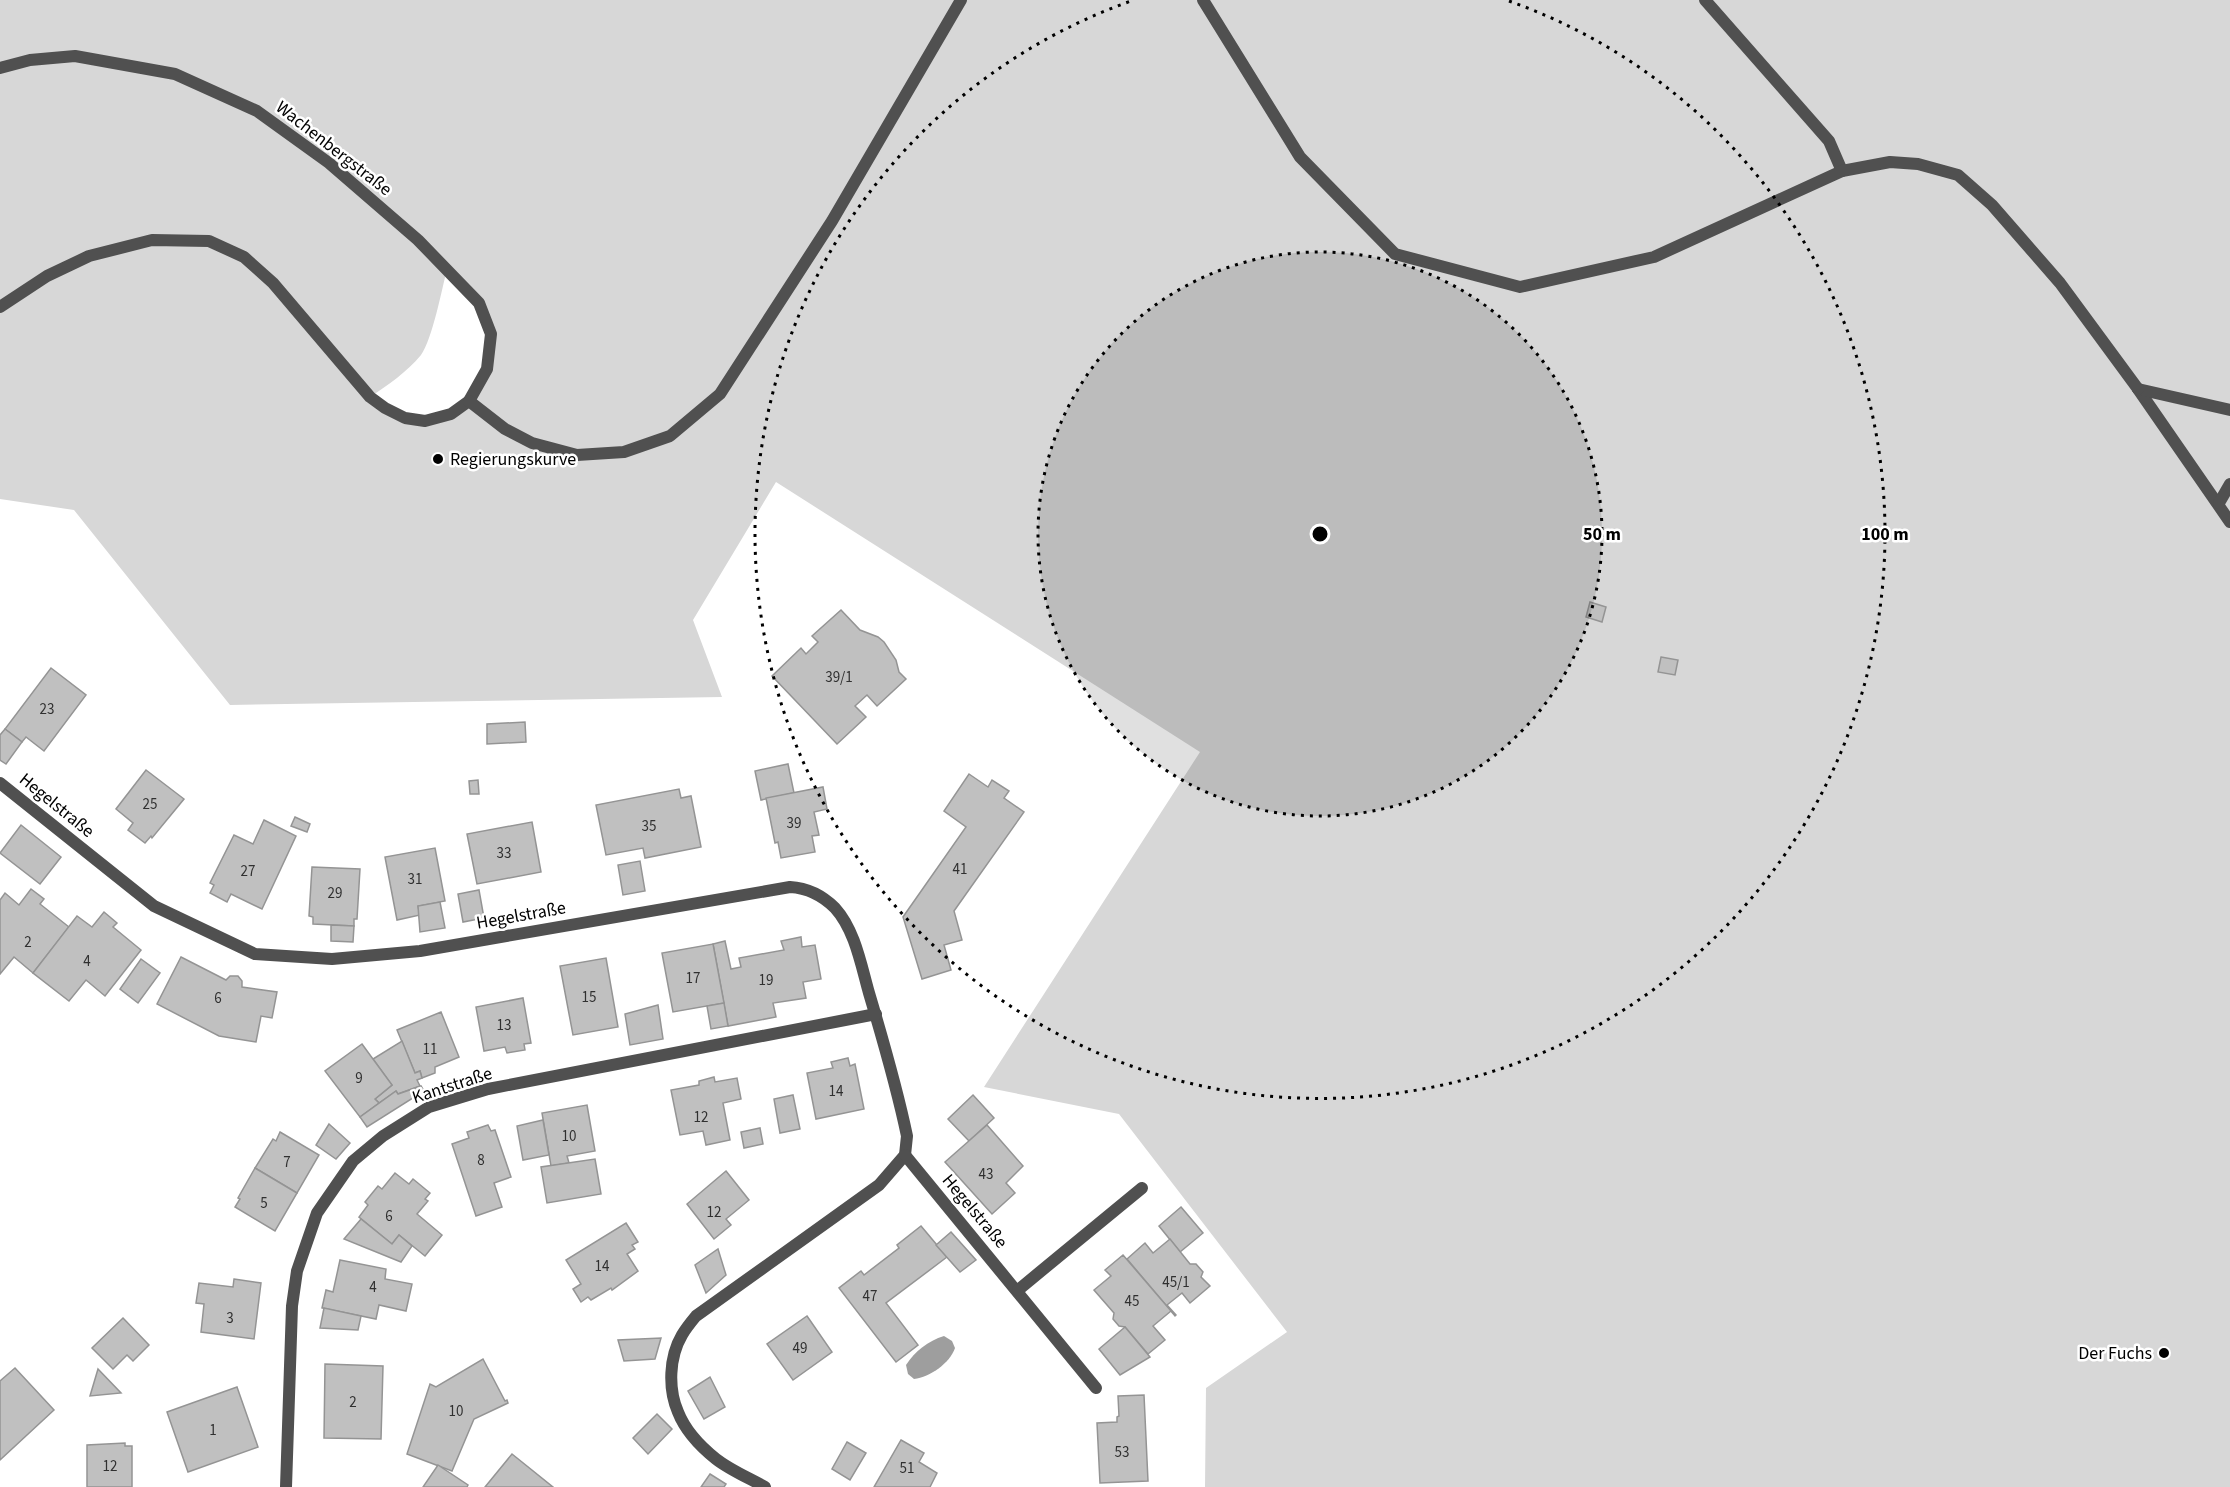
<svg xmlns="http://www.w3.org/2000/svg" width="2230" height="1487" viewBox="0 0 2230 1487" font-family="'Source Sans 3',sans-serif">
<style>
.green{fill:#d7d7d7;fill-rule:evenodd}
.water{fill:#9e9e9e}
.building{fill:#c0c0c0;stroke:#949494;stroke-width:1.5}
.lines{fill:none;stroke-linecap:round;stroke-linejoin:round}
.service{stroke:#505050;stroke-width:12}
.minor{stroke:#505050;stroke-width:12}
.ring{fill:none;stroke:#000;stroke-width:3;stroke-dasharray:3 6}
.poi-dot{fill:#000;stroke:#fff;stroke-width:2}
.labels{text-anchor:middle;stroke-width:5;stroke-linejoin:round;paint-order:stroke}
.number-label{font-size:15px;fill:#303030}
.street-label{font-size:18px;fill:#000;stroke:#fff}
.poi-label{font-size:18px;fill:#000;stroke:#fff;text-anchor:start}
.centre{fill:#000;stroke:#fff;stroke-width:3}
.ring-label{font-size:18px;text-anchor:middle;font-weight:bold;fill:#000;stroke:#fff;stroke-width:5;stroke-linejoin:round;paint-order:stroke}
</style>
<rect width="100%" height="100%" fill="#fff"/>
<path class="green" d="M0,0H2230V1487H1205L1206,1388L1287,1332L1119,1114L984,1087L1200,752L776,482L693,620L722,697L230,705L74,510L0,499ZM447,269L479,303L491,334L487,369L469,401L425,421L370,397C388,385 407,372 421,355C432,340 442,289 447,269Z"/>
<path class="water" d="M944,1336L952,1341L955,1348C950,1363 930,1377 914,1379L908,1374L906,1365C915,1351 928,1341 944,1336Z"/>
<g class="building">
<polygon points="1590,602 1606,607 1602,622 1586,617"/>
<polygon points="841,610 860,630 878,637 884,642 896,660 899,672 906,679 877,706 867,695 855,706 866,717 837,744 772,676 801,648 806,654 818,642 812,636"/>
<polygon points="1661,657 1678,660 1675,675 1658,672"/>
<polygon points="51,668 86,695 44,751 26,737 22,742 5,729"/>
<polygon points="525,722 526,742 487,744 487,724"/>
<polygon points="5,729 22,742 6,764 0,760 0,735"/>
<polygon points="788,764 794,793 761,800 755,771"/>
<polygon points="146,770 184,799 152,838 151,836 145,843 128,830 133,823 116,809"/>
<polygon points="969,774 988,787 992,780 1009,791 1004,798 1024,812 954,911 962,940 944,945 951,970 922,979 903,917 966,827 944,811"/>
<polygon points="478,780 479,794 470,794 469,781"/>
<polygon points="823,787 827,809 814,812 819,835 812,836 815,852 781,858 778,842 775,843 766,798"/>
<polygon points="679,789 681,798 691,796 701,847 645,858 643,848 606,855 596,805"/>
<polygon points="295,817 310,824 307,832 291,826"/>
<polygon points="264,820 296,836 262,909 231,894 227,902 210,893 214,885 210,883 234,835 253,844"/>
<polygon points="532,822 541,872 477,884 467,834"/>
<polygon points="21,825 61,857 40,884 0,853"/>
<polygon points="435,848 445,901 418,906 420,915 397,920 385,857"/>
<polygon points="640,861 645,891 623,895 618,865"/>
<polygon points="312,867 360,869 357,919 354,919 354,926 313,924 313,917 309,916"/>
<polygon points="31,889 44,899 40,904 69,927 33,973 14,957 0,974 0,900 5,893 19,905"/>
<polygon points="479,890 484,918 463,922 458,894"/>
<polygon points="440,902 445,928 420,932 418,906"/>
<polygon points="104,912 117,923 113,927 141,950 105,996 86,980 69,1001 33,973 77,916 92,927"/>
<polygon points="331,925 354,926 353,942 331,941"/>
<polygon points="801,937 802,947 815,945 821,979 803,982 806,998 773,1003 776,1017 728,1026 713,944 725,941 731,969 741,967 739,958 784,950 781,941"/>
<polygon points="713,944 724,1003 673,1012 662,953"/>
<polygon points="181,957 226,980 230,976 238,976 242,981 242,987 277,992 272,1018 261,1016 256,1042 219,1036 157,1004"/>
<polygon points="606,958 618,1027 573,1035 560,966"/>
<polygon points="141,959 160,973 138,1003 120,989"/>
<polygon points="523,998 531,1043 524,1044 525,1050 507,1053 505,1047 484,1051 476,1007"/>
<polygon points="724,1003 728,1026 711,1029 707,1006"/>
<polygon points="658,1005 663,1039 630,1045 625,1014"/>
<polygon points="441,1012 459,1057 435,1067 435,1073 422,1078 420,1071 415,1073 397,1030"/>
<polygon points="402,1041 415,1073 420,1071 422,1078 417,1080 420,1086 398,1094 396,1091 379,1103 375,1099 392,1085 373,1059"/>
<polygon points="362,1044 392,1085 375,1099 379,1103 360,1117 325,1071"/>
<polygon points="848,1058 850,1066 855,1064 864,1109 816,1119 807,1073 833,1068 831,1062"/>
<polygon points="714,1077 715,1082 737,1078 741,1099 723,1103 730,1140 706,1145 703,1131 680,1135 671,1090 699,1085 699,1081"/>
<polygon points="421,1086 424,1091 367,1127 360,1117 396,1091 398,1094"/>
<polygon points="793,1095 800,1129 780,1133 774,1099"/>
<polygon points="973,1095 994,1118 969,1141 948,1119"/>
<polygon points="587,1105 595,1151 567,1156 569,1163 551,1166 542,1113"/>
<polygon points="543,1120 549,1155 523,1160 517,1126"/>
<polygon points="329,1124 350,1143 336,1159 316,1145"/>
<polygon points="488,1125 491,1131 495,1130 511,1177 494,1183 502,1207 476,1216 452,1144 469,1138 467,1132"/>
<polygon points="987,1125 1023,1166 1006,1183 1015,1193 992,1214 945,1162"/>
<polygon points="760,1128 763,1144 744,1148 741,1132"/>
<polygon points="280,1132 319,1155 297,1193 255,1168 273,1139 276,1141"/>
<polygon points="595,1159 601,1194 547,1203 541,1167"/>
<polygon points="255,1168 297,1193 275,1231 235,1207 240,1199 238,1198"/>
<polygon points="726,1171 749,1200 726,1219 731,1225 714,1239 687,1204"/>
<polygon points="395,1173 409,1184 413,1179 430,1193 425,1199 428,1201 417,1214 442,1235 425,1256 399,1235 392,1244 359,1217 368,1205 365,1202 378,1186 382,1189"/>
<polygon points="1181,1207 1203,1233 1180,1252 1159,1226"/>
<polygon points="361,1219 392,1244 399,1235 412,1246 401,1262 344,1239"/>
<polygon points="626,1223 638,1242 632,1245 635,1249 627,1254 638,1271 612,1290 611,1288 591,1300 588,1297 581,1302 573,1289 581,1284 566,1260"/>
<polygon points="921,1226 947,1257 886,1303 918,1345 896,1362 839,1288 861,1271 864,1275 899,1248 897,1245"/>
<polygon points="951,1232 976,1260 960,1272 936,1245"/>
<polygon points="1170,1239 1190,1264 1196,1264 1203,1272 1201,1277 1210,1286 1190,1303 1182,1293 1167,1305 1176,1315 1175,1316 1127,1259 1145,1243 1153,1253"/>
<polygon points="718,1249 726,1275 706,1293 695,1265"/>
<polygon points="1123,1255 1171,1311 1153,1326 1165,1340 1148,1354 1125,1327 1119,1326 1113,1319 1114,1313 1094,1290 1111,1276 1105,1270"/>
<polygon points="340,1260 386,1269 385,1279 412,1284 406,1311 379,1305 376,1319 322,1308 326,1290 333,1292"/>
<polygon points="234,1279 261,1283 254,1339 201,1332 204,1304 196,1303 199,1283 233,1287"/>
<polygon points="324,1308 361,1316 358,1330 320,1328"/>
<polygon points="807,1316 832,1352 793,1380 767,1344"/>
<polygon points="123,1318 149,1345 133,1361 127,1355 113,1369 92,1348"/>
<polygon points="1125,1327 1150,1357 1120,1375 1099,1349"/>
<polygon points="661,1338 655,1359 624,1361 618,1340"/>
<polygon points="483,1359 505,1401 507,1400 508,1403 474,1419 452,1471 407,1454 430,1384 436,1387"/>
<polygon points="325,1364 383,1366 381,1439 324,1438"/>
<polygon points="15,1368 54,1410 0,1460 0,1381"/>
<polygon points="98,1369 121,1393 90,1396"/>
<polygon points="710,1377 725,1407 704,1419 688,1391"/>
<polygon points="237,1387 258,1447 188,1472 167,1412"/>
<polygon points="1144,1395 1148,1481 1100,1483 1097,1423 1117,1422 1117,1417 1119,1416 1118,1396"/>
<polygon points="657,1414 672,1429 648,1454 633,1438"/>
<polygon points="901,1440 924,1453 919,1462 937,1473 930,1487 874,1487"/>
<polygon points="847,1442 866,1453 850,1480 832,1469"/>
<polygon points="125,1443 125,1446 132,1446 132,1487 87,1487 87,1445"/>
<polygon points="512,1454 553,1487 485,1487"/>
<polygon points="438,1465 468,1485 467,1487 423,1487"/>
<polygon points="710,1474 726,1484 724,1487 701,1487"/>
</g>
<g class="lines">
<g class="service">
<polyline points="1705,0 1829,141 1842,171"/>
<polyline points="2138,389 2230,522"/>
<polyline points="2138,389 2230,410"/>
<polyline points="2219,503 2230,484"/>
</g>
<g class="minor">
<polyline points="1203,0 1300,157 1395,254 1520,287 1654,257 1842,171 1890,162 1918,164 1958,175 1992,205 2060,283 2138,389"/>
<polyline points="0,68 30,60 75,56 175,74 257,111 329,163 418,240 479,303 491,334 487,369 469,401 451,414 425,421 405,418 385,408 370,397 273,283 244,257 209,241 152,240 89,256 47,276 0,307"/>
<polyline points="469,401 505,429 532,443 577,455 624,452 670,436 720,394 832,221 961,0"/>
<path d="M0,783L154,906L255,954L332,959L420,951L790,887C807,888 823,896 835,908C855,930 861,965 869,993C883,1040 897,1088 907,1136L905,1155L879,1185L696,1316C691,1322 686,1328 682,1335C669,1357 668,1389 678,1412C685,1430 701,1447 716,1459C730,1470 749,1478 765,1487"/>
<polyline points="905,1155 1096,1388"/>
<polyline points="1018,1290 1142,1188"/>
<polyline points="286,1487 292,1306 297,1271 317,1213 353,1161 383,1136 429,1107 488,1089 876,1014"/>
</g>
</g>
<circle cx="1320" cy="534" r="282" fill="#000" fill-opacity=".12"/>
<g class="ring">
<circle cx="1320" cy="534" r="282"/>
<path d="M1509 1A565 565 0 1 1 1131 1"/>
</g>
<g class="poi-dot">
<circle cx="438" cy="459" r="6"/>
<circle cx="2164" cy="1353" r="6"/>
</g>
<g class="labels">
<g class="number-label">
<text x="839" y="682">39/1</text>
<text x="47" y="714">23</text>
<text x="150" y="809">25</text>
<text x="794" y="828">39</text>
<text x="649" y="831">35</text>
<text x="504" y="858">33</text>
<text x="960" y="874">41</text>
<text x="248" y="876">27</text>
<text x="415" y="884">31</text>
<text x="335" y="898">29</text>
<text x="28" y="947">2</text>
<text x="87" y="966">4</text>
<text x="693" y="983">17</text>
<text x="766" y="985">19</text>
<text x="589" y="1002">15</text>
<text x="218" y="1003">6</text>
<text x="504" y="1030">13</text>
<text x="430" y="1054">11</text>
<text x="359" y="1083">9</text>
<text x="836" y="1096">14</text>
<text x="701" y="1122">12</text>
<text x="569" y="1141">10</text>
<text x="481" y="1165">8</text>
<text x="287" y="1167">7</text>
<text x="986" y="1179">43</text>
<text x="264" y="1208">5</text>
<text x="714" y="1217">12</text>
<text x="389" y="1221">6</text>
<text x="602" y="1271">14</text>
<text x="1176" y="1287">45/1</text>
<text x="373" y="1292">4</text>
<text x="870" y="1301">47</text>
<text x="1132" y="1306">45</text>
<text x="230" y="1323">3</text>
<text x="800" y="1353">49</text>
<text x="353" y="1407">2</text>
<text x="456" y="1416">10</text>
<text x="213" y="1435">1</text>
<text x="1122" y="1457">53</text>
<text x="110" y="1471">12</text>
<text x="907" y="1473">51</text>
</g>
<g class="street-label">
<text transform="translate(334 148) rotate(38)" y="6">Wachenbergstraße</text>
<text transform="translate(57 805) rotate(39)" y="6">Hegelstraße</text>
<text transform="translate(521 915) rotate(-10)" y="6">Hegelstraße</text>
<text transform="translate(452 1085) rotate(-18)" y="6">Kantstraße</text>
<text transform="translate(975 1211) rotate(50)" y="6">Hegelstraße</text>
</g>
<g class="poi-label">
<text x="450" y="465">Regierungskurve</text>
<text x="2152" y="1359" text-anchor="end">Der Fuchs</text>
</g>
</g>
<circle cx="1320" cy="534" r="9" class="centre"/>
<g class="ring-label">
<text x="1602" y="540">50 m</text>
<text x="1885" y="540">100 m</text>
</g>
</svg>
